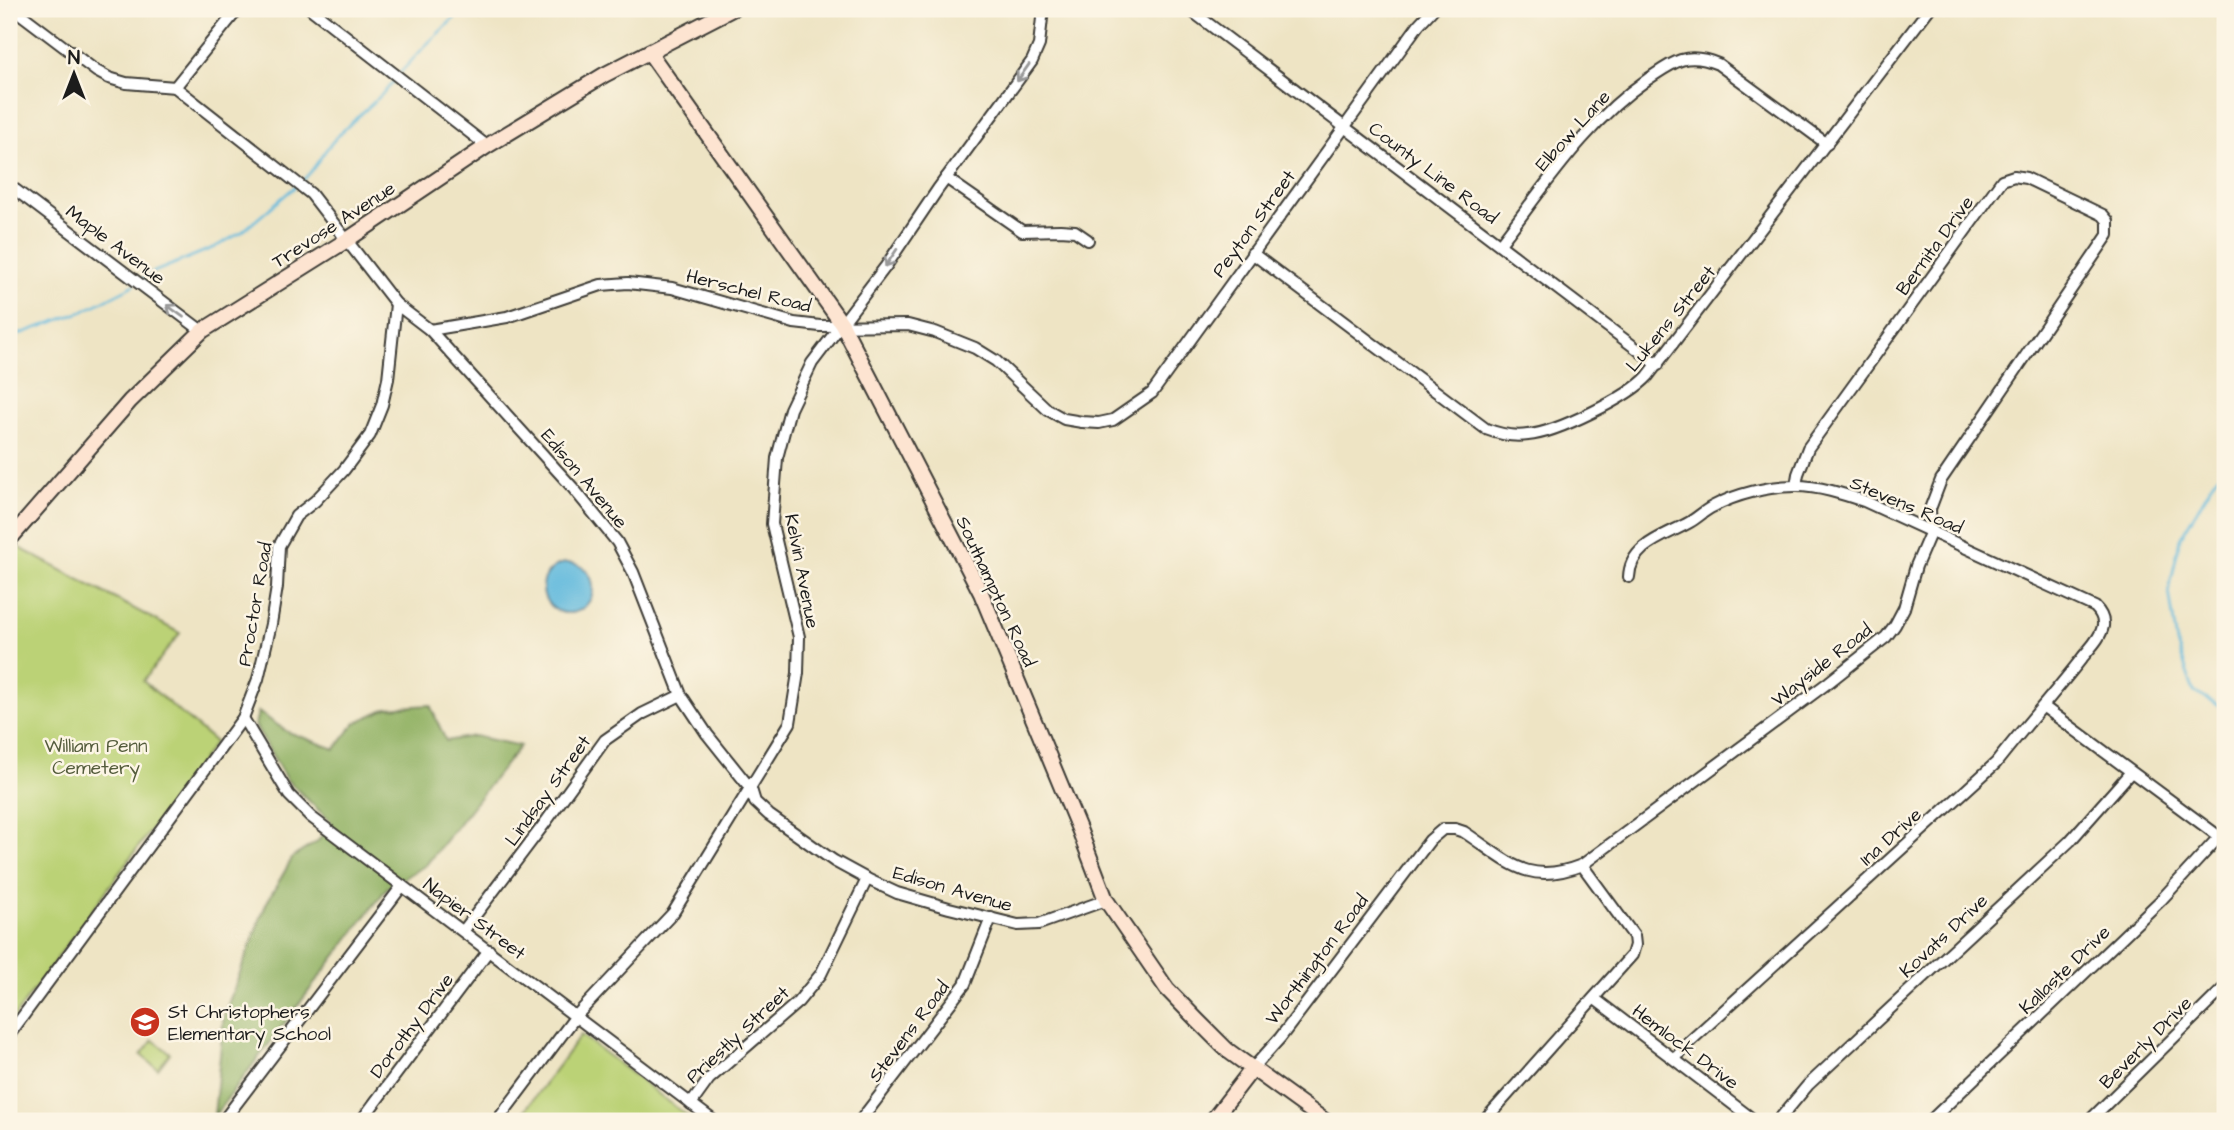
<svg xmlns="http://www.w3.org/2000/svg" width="2234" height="1130" viewBox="0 0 2234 1130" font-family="'Architects Daughter',sans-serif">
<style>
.green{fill:#bbd276;stroke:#6c7749;stroke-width:2}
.forest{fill:#94b467;stroke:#586842;stroke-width:2}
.water{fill:#60b9dd;stroke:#3e6a7c;stroke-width:2}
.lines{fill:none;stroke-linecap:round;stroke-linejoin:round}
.stream{stroke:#60b9dd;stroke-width:2.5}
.street-casing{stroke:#3c3a35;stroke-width:14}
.secondary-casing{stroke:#3c3a35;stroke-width:18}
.street{stroke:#fff;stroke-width:10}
.secondary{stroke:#fde4d1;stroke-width:14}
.oneway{stroke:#999}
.labels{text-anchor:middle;stroke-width:5;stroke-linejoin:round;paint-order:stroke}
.street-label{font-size:19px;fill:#1c1c1c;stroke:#fcf5e5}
.park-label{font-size:19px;fill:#545c3c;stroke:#fcf5e5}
.poi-label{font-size:19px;fill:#1c1c1c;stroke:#fcf5e5;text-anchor:start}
</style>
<rect width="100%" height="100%" fill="#fcf5e5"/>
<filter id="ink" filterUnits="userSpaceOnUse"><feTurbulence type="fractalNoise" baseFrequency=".0143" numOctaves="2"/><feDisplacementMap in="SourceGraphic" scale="14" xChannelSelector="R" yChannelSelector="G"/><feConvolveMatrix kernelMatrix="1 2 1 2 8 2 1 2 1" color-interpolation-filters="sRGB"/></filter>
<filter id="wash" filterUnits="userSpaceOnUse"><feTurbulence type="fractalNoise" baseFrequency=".00686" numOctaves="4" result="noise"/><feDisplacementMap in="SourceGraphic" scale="28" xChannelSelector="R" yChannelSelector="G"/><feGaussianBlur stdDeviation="1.57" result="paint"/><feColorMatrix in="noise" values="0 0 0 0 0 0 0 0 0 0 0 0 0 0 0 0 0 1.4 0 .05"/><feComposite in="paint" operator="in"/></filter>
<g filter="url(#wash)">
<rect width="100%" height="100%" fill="#eee4c4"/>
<g class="green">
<polygon points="16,546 180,633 143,681 215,742 9,1024 9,553"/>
<polygon points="581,1035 694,1121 517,1121"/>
<polygon points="153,1040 170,1053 158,1069 141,1055"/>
</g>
<polygon class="forest" points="430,705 446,741 474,736 520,746 426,865 387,888 214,1116 224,1015 266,904 293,857 317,842 332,823 286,779 255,725 258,712 288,732 335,749 355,723 387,708"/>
<circle class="water" cx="568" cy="588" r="25"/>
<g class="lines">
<g class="stream">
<polyline points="400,73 428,43 464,9"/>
<path d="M302,181C314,171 319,158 329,146C349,121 376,104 396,79"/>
<polyline points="139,281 149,274 215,247 242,232 297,185"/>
<polyline points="9,338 84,311 134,285"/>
<polyline points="2225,468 2214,481 2180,539 2169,591 2177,644 2194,692 2225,709"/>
</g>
</g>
</g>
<g filter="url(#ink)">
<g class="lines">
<g class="street-casing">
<g id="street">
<polyline points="14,9 96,71 109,78 126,83 175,87 311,194 396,304 430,330 573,488 617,542 633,572 681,695 707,734 751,789 755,802 769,815 834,861 867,879 897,893 949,908 1018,925 1039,924 1106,900"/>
<polyline points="311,9 487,146"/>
<polyline points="1189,9 1658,365"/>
<polyline points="175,87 238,9"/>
<polyline points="946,178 1022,231 1060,230 1075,231 1088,240"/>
<polyline points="9,185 202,331"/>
<path d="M1500,244C1545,186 1587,121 1648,79C1659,72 1669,64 1681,60C1694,56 1706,59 1718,64L1827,144"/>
<path d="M1252,253L1486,429C1499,434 1514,437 1528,435C1556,433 1629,397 1648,376L1929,9"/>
<polyline points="430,330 507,317 601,285 628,283 672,288 794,323 820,326 908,325 935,332 975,348 996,361 1048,410 1064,419 1082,422 1099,423 1113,420 1152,393 1419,24 1433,9"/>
<path d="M1629,577C1630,544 1666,536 1690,522C1697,518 1704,511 1712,507C1736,494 1769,486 1796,486C1819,486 1843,494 1864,501L2095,607C2100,612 2104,618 2103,626C2101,638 2089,649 2082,658C2054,694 2024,727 1996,763L1687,1044L1675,1059"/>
<polyline points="2044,707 2225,841"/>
<polyline points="243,718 289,795 311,817 714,1121"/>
<polyline points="464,930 545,823 605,740 642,714 681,695"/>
<polyline points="1595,999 1755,1121"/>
<polyline points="9,1035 243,718 258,679 271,624 277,587 279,546 296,516 315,501 344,470 370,435 382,405 388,379 396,304"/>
<path d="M1253,1068L1280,1038L1430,840L1443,829H1455L1464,832C1507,860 1526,887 1582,865L1829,682L1886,637L1895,625L1904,608L1916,566L1931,531L1930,509L1941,480L2108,235V221L2103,215L2026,178L2014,176L2002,180L1808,448L1798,474L1796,486"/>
<polyline points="691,1104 709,1079 798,1002 821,974 867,879"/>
<polyline points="223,1121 402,886"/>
<polyline points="361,1121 489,950"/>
<polyline points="497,1121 576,1016 673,913 790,723 798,673 799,637 772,524 777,458 790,409 812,363 886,266 938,189 1032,61 1039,45 1043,9"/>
<polyline points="860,1121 965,984 991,918"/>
<polyline points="1484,1121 1632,955 1635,945 1634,936 1582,865"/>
<polyline points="1778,1121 1808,1085 2070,841 2130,773"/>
<polyline points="1930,1121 2161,900 2219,837"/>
<polyline points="2089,1121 2225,987"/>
</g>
</g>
<g class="secondary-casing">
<g id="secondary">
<polyline points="649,52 842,324 981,593 1079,829 1106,900 1167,989 1197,1020 1227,1050 1325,1121"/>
<polyline points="9,540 130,401 202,331 347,240 487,146 604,75 732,9"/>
<polyline points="1212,1121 1253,1068"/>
</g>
</g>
<use href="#street" class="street"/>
<use href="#secondary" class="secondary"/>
</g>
<defs><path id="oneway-shaft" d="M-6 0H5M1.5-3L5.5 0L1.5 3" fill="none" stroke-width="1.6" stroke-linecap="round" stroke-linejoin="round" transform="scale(1.75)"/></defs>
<g class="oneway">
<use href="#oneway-shaft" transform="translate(1023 73) rotate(125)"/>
<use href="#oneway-shaft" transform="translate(891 258) rotate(124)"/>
<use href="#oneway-shaft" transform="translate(175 311) rotate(-144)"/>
</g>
</g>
<defs>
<g id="school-disc" transform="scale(1.575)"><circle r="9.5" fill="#c8321e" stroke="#fcf5e5"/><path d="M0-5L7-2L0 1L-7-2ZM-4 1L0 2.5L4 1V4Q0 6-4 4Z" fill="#fff"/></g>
</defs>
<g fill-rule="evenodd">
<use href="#school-disc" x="145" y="1022"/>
</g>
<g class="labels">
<g class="street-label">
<text transform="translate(1572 130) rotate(-48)" y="7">Elbow Lane</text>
<text transform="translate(1434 172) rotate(37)" y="7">County Line Road</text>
<text transform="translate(1253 223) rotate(-54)" y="7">Peyton Street</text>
<text transform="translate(333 224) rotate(-33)" y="7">Trevose Avenue</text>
<text transform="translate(116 244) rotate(37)" y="7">Maple Avenue</text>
<text transform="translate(1934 245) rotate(-54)" y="7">Bernita Drive</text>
<text transform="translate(749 290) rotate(14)" y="7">Herschel Road</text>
<text transform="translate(1670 318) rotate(-51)" y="7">Lukens Street</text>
<text transform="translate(585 478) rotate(50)" y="7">Edison Avenue</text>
<text transform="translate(1907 504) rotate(23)" y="7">Stevens Road</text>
<text transform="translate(803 571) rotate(79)" y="7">Kelvin Avenue</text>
<text transform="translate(997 591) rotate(65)" y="7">Southampton Road</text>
<text transform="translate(254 604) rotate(-80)" y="7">Proctor Road</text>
<text transform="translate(1821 664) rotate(-38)" y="7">Wayside Road</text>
<text transform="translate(547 790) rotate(-54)" y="7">Lindsay Street</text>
<text transform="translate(1890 836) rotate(-42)" y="7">Ina Drive</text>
<text transform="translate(953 888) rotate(16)" y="7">Edison Avenue</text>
<text transform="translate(475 918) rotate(37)" y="7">Napier Street</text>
<text transform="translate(1943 935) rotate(-43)" y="7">Kovats Drive</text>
<text transform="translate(1316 959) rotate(-53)" y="7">Worthington Road</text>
<text transform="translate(2064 969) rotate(-44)" y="7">Kallaste Drive</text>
<text transform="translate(411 1025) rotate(-53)" y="7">Dorothy Drive</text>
<text transform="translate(908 1031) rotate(-53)" y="7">Stevens Road</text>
<text transform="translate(737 1034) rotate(-43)" y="7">Priestly Street</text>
<text transform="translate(2145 1042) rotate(-45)" y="7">Beverly Drive</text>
<text transform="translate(1686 1046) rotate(37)" y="7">Hemlock Drive</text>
</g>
<g class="park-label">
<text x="96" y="752">William Penn<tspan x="96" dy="22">Cemetery</tspan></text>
</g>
<g class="poi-label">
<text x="168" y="1018">St Christophers<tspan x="168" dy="22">Elementary School</tspan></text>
</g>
</g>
<rect width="2234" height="1130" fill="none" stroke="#fcf5e5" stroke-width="35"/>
<g transform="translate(74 74)" stroke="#fcf5e5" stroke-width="5" paint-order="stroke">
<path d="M0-5L12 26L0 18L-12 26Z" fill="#1c1c1c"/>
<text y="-10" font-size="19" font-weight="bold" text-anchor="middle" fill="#1c1c1c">N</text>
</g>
</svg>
